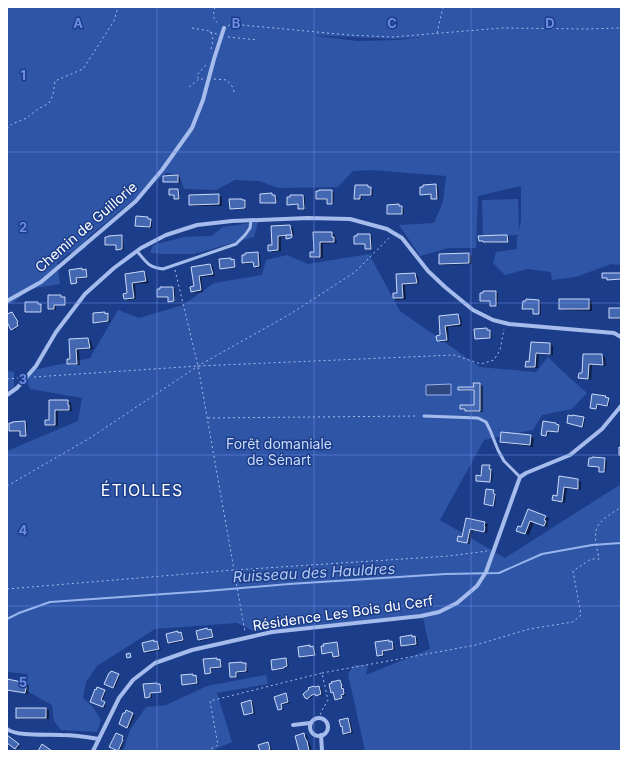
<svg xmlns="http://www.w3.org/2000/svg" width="628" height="758" viewBox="0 0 628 758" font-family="Inter,sans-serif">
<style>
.green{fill:#2f55a7;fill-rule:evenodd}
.water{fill:#2f4880;stroke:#98b5ee}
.shadow{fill:#0007}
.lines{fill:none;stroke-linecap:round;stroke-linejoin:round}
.stream{stroke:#98b5ee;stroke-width:2}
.building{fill:#4467b2;stroke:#cbdaf9}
.path{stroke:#a5bcec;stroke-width:1;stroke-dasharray:2 3;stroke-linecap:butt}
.service{stroke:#a5bcec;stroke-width:3}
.minor{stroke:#a5bcec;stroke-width:4}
.grid{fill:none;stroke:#6c8ce6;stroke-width:1;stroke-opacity:0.55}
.labels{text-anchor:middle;stroke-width:3;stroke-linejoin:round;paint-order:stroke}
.street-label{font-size:14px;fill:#fff;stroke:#1c3d89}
.park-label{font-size:14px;fill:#cbdaf9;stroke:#1c3d89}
.water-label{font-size:15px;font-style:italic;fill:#b1c7f3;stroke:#1c3d89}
.quarter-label{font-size:16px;letter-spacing:1px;fill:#fff;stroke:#1c3d89}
.grid-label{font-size:13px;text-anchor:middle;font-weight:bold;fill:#6c8ce6;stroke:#1c3d89;stroke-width:3;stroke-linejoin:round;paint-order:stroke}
</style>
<rect width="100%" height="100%" fill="#1c3d89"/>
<g class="green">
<path d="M7,7H621V265L611,264L576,277L552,280L551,272L527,269L505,275L493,263L496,252L517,249V237L519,235L483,236L482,200L518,199L519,231L521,220V186L478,196L476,248H448L420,256L399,225L434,223L443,202L446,176L371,170L353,171L338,187L278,188L259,181L235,180L216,190L184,189L179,175L166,173L87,238L86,248L72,255L70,252L57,263L60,284L30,289L14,302L7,305ZM310,35L393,39L421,37L398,40L357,41Z"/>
<polygon points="258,222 254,237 194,254 162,254 150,253 153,245 184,237 211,236 223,227"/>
<polygon points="369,254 400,311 480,367 536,372 548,357 561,370 587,393 572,409 542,415 533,430 484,440 440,520 505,558 621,484 621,751 365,751 348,674 354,665 368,665 366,675 430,649 423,618 253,631 237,623 155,629 97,666 86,682 83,698 93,707 101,720 97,732 61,730 54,721 52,705 25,690 28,674 7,672 7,451 78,421 82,398 30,389 25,378 33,370 90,358 118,310 139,318 183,305 214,283 262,275 266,260 287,255 308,264"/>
<polygon points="7,371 14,372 14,387 7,391"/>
<polygon points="266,675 268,684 217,693 232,742 211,751 123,751 130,730 146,707 166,705 207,686"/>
</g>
<polygon class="water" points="451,384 451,395 426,395 426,385"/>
<g class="shadow">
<polygon points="178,176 180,178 180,182 166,182 164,181"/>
<polygon points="436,185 438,186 439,199 434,199 432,198 432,195 423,195 421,194"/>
<polygon points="356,186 368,186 373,189 373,196 362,195 362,200 357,200 355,199"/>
<polygon points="178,190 180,191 180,200 177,200 175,199 175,196 170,195"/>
<polygon points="320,191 332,191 334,192 334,204 329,204 328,203 328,200 319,200 317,199"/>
<polygon points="272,194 277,197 277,203 263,204 261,203"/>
<polygon points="219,195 222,197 222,206 193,206 190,204"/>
<polygon points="291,196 303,196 305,197 305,210 301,210 299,209 299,205 290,205 288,204"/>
<polygon points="241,200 246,202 246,209 232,209 231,208"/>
<polygon points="399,205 404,208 404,214 390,215 388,214"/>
<polygon points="148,218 152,221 152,228 138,226 136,225"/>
<polygon points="290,226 293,228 294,236 292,236 292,238 288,238 287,237 281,237 281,251 273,252 269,250 273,246 272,227"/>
<polygon points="314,233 332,233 335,235 337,243 323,244 323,258 314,258 311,256 315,253"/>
<polygon points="358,235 370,235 372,236 372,249 368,249 366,248 366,244 357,245 355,243"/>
<polygon points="121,236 123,237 124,250 119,250 117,249 117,245 108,246 106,245"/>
<polygon points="507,236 509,237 509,242 486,243 484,241 480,240"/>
<polygon points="258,253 260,254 261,267 256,268 255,266 254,263 245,264 243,263"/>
<polygon points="469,254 472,256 472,264 443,265 440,263"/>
<polygon points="230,259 235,261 236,268 222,269 220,268"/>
<polygon points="210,265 213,267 215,276 201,277 203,292 195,293 191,291 195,287 192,268"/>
<polygon points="82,269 87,271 88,278 77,279 78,284 74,284 72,283 70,271"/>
<polygon points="143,273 146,274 149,283 135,284 136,299 128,300 125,298 128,294 126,275"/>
<polygon points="415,274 418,276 419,284 405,285 406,299 397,300 394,298 398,294 397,275"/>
<polygon points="173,288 175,289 175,302 171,302 169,301 169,297 160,298 158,297"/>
<polygon points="496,292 498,293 498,306 493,306 491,305 491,301 482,301 481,300 484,294"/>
<polygon points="49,296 61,296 64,298 66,299 66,305 56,305 56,310 51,310 49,309"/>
<polygon points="589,300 592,302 592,311 563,310 560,308"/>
<polygon points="539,301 541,302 541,315 536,314 534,313 534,310 525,309 523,308"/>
<polygon points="37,303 42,306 42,312 28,312 26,311"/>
<polygon points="621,309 621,319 613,319 610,317"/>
<polygon points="12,313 14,314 19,323 18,324 19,327 14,330 12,329 7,320 7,316"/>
<polygon points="104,313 109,315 110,322 96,323 94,322"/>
<polygon points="457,315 461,317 462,326 448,327 449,341 441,342 438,340 441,336 440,317"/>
<polygon points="486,329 491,332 492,338 478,339 476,338"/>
<polygon points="88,339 91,341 93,349 79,350 80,365 71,365 68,364 71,360 70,340"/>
<polygon points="532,343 550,344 553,346 553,355 539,354 538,368 529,368 526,366 530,363"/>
<polygon points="584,355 602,355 605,357 606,366 592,365 591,380 583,379 579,378 583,374"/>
<polygon points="479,384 483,386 483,412 469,412 461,409 475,406 475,391 462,391 459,390 475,388"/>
<polygon points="593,395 607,398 610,400 609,406 598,404 598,409 593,408"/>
<polygon points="50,401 67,401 71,403 72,411 58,411 58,426 49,426 46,424 50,421"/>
<polygon points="583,418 585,419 584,427 568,423"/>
<polygon points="25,422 27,423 27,436 23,436 21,435 21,432 12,432 10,431 13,423"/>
<polygon points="556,423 560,427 559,433 549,431 548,436 542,434"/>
<polygon points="530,436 534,438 533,447 504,443 501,441"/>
<polygon points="593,458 605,459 607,460 606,472 600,471 600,467 591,466 589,465"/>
<polygon points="489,466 491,467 491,470 493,471 492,482 478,481 477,480 482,477"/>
<polygon points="560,478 578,480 581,482 581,490 567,488 565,503 556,502 553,500 558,497"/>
<polygon points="493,491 495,492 495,495 496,496 495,506 485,504"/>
<polygon points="529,510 549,518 547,527 534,522 529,535 520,532"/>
<polygon points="467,519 484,523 488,524 487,533 473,530 470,544 461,542 458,541 463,538"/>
<polygon points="207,629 213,631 214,638 200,641 199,640"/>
<polygon points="178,632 183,634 184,641 171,644 169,643"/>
<polygon points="412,636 417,638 418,645 404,646 402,645"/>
<polygon points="388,641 394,644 395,650 384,651 384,656 380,657 378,655"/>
<polygon points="154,642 159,643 161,650 147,653 145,652"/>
<polygon points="336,643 338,644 340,657 336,658 334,657 333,653 324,654 323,653"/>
<polygon points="310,646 315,649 316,655 302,657 300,656"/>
<polygon points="216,659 222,662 222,668 212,669 212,674 208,674 206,673"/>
<polygon points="286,659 288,661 289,667 285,667 286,669 275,670 273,669"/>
<polygon points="242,663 247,665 248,672 237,673 238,677 233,678 231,677"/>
<polygon points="112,672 120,676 115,688 105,683"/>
<polygon points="193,675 198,678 199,684 185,685 183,684"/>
<polygon points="7,680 26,684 29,685 28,694 7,690"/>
<polygon points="340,681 342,682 343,690 344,691 346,695 342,696 343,699 338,700 336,699 334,693 332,692"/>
<polygon points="157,684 162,686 162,692 152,693 152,698 147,698 146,697"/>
<polygon points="319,687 321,688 323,695 319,696 317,695 314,695 310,699 306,697"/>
<polygon points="104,691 106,692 102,702 106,704 105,708 93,702"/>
<polygon points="285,694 287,696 290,703 282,705 284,710 281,710 279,709 275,697"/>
<polygon points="251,701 253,702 255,714 247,715 245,714"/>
<polygon points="46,709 49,710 49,719 20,719 17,717"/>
<polygon points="127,712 135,715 129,728 120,723"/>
<polygon points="348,719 350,720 353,733 346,735 344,734 343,731 344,730"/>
<polygon points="116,734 124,738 123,741 124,742 120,751 111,746"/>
<polygon points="304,734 307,736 308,741 310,744 312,751 300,751"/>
<polygon points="7,735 20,746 18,749 7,741"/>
<polygon points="268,743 270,744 272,750 271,751 261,751"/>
</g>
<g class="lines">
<polyline class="stream" points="7,619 19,613 50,602 207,591 289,584 445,574 499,573 542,554 592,545 621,543"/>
</g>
<g class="building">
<polygon points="178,175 178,182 163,182 163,176"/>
<polygon points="436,184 437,199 431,199 431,194 420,195 420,187 423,187 423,185"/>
<polygon points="355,185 368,185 368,187 371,187 371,195 360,195 360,199 354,199"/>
<polygon points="169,189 178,189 179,199 174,199 174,195 169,195"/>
<polygon points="319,190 332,190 332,204 327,204 327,199 316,199 316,191 319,191"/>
<polygon points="272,193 272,195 275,195 276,203 260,203 260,194"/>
<polygon points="219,194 219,204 189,205 189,195"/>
<polygon points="290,195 303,195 304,209 298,209 298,204 287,205 287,197 290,197"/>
<polygon points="229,199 242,199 242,200 245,200 245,208 230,209"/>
<polygon points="399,204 399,206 402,206 402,214 387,214 387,205"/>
<polygon points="136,216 148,217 148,219 151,219 150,227 135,226"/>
<polygon points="290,225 292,235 278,236 278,250 268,251 268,245 272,245 271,226"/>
<polygon points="313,232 332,232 332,237 334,237 334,242 320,242 320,257 310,257 310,252 314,252"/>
<polygon points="357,234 370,234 371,249 365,249 365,244 354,244 354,236 357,236"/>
<polygon points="122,235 122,249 116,250 116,245 105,245 105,237 108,237 108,236"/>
<polygon points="286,235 292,235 292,237 291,238 286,239"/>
<polygon points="501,235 507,235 508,242 483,242 483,241 479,241 478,236"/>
<polygon points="258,252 259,266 254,267 253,262 242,263 242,255 245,255 245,253"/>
<polygon points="469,253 469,263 439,264 439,254"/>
<polygon points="231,258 231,260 234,259 235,267 220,269 219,259"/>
<polygon points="210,264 213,274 199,276 201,290 191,292 190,287 194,286 191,267"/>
<polygon points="82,268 82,270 86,269 87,277 76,278 77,283 71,284 69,270"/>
<polygon points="144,271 146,281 132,283 134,298 124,299 123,294 127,293 125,274"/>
<polygon points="415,273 417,283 402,284 403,298 393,298 393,293 397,293 396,274"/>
<polygon points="602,273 621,273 621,279 607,280 607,278 602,278"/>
<polygon points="160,287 173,287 174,301 168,302 168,297 157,297 157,289 160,289"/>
<polygon points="483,291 496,291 496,306 490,306 490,301 480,301 480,293 483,293"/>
<polygon points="48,295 61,295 61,297 65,297 65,305 54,305 54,309 48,309"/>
<polygon points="526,299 539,300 539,314 533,314 533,309 522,309 523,301 526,301"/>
<rect x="559" y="299" width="30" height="10"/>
<polygon points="25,302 38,302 38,304 41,304 41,312 25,312"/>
<rect x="609" y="308" width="12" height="10"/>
<polygon points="12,312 18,322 17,323 18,326 11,330 7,322 7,314"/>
<polygon points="105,312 105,314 108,313 108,321 93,323 93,313"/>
<polygon points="458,314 460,324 445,326 447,340 437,341 436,336 440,335 439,316"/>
<polygon points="487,328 487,330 490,330 490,338 475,339 474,329"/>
<polygon points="88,338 90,348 76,349 77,364 67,364 67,359 70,359 69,339"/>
<polygon points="531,342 550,343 550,354 536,353 535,367 525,367 526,361 529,362"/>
<polygon points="583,354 602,354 603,365 589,364 588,379 578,378 579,373 582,373"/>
<polygon points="473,383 480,383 480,411 465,411 465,409 460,409 460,405 474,405 474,390 458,390 458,387 474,387"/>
<polygon points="592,394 606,396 605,397 609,398 607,406 597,404 596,409 590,408"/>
<polygon points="49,400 68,400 68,405 69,405 69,410 55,410 55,425 45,425 45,420 49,420"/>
<polygon points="568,415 572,416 572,415 584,417 582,427 567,423"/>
<polygon points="25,421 26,436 20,436 20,431 9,431 9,423 12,423 12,422"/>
<polygon points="543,421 556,423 556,424 559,425 558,432 547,431 546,436 541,435"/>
<polygon points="501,432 531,435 530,445 500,442"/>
<polygon points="619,447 621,448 621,456 619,455"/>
<polygon points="592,457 605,458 604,472 599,472 599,467 588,466 589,458 592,458"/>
<polygon points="482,465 490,465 489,469 491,469 490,482 476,481 476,475 481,476"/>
<polygon points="559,476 578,479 578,489 564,487 562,502 552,500 553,495 557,496"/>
<polygon points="486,489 494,490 493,493 495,494 493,506 484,504"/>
<polygon points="528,509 546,516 544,520 546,521 544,526 530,521 525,534 516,531 518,526 521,527"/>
<polygon points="466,518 485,522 484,526 485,527 484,532 470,529 467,543 457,541 458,536 462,537"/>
<polygon points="207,628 208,630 211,629 213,637 198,640 196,631"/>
<polygon points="178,631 178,633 181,632 183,640 168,643 166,634"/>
<polygon points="412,635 412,637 415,636 416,644 401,646 400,637"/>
<polygon points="154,640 154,642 157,641 159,649 144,652 142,643"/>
<polygon points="389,640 389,642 392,641 393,649 382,651 383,655 377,656 375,642"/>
<polygon points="337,642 339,656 333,657 332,652 322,654 321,646 324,646 323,644"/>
<polygon points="310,645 310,647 313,646 315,655 299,657 298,647"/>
<polygon points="130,653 131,657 127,658 126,654"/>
<polygon points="217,658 217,660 220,659 221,667 210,668 211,673 205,674 203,659"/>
<polygon points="286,658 287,666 284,667 284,668 272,670 271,660"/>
<polygon points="242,662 242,663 246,663 246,671 236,672 236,677 230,677 229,663"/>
<polygon points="111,671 119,674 113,688 104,684 109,673 110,673"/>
<polygon points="193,674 193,676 196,675 197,683 182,685 181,675"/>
<polygon points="7,679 27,683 25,693 7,690"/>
<polygon points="340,680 342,686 341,686 342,689 343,688 344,694 341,695 342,698 335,700 333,692 331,693 329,684 332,683 331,682"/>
<polygon points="157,683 157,684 160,684 161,692 150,693 150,697 145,698 143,684"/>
<polygon points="314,686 314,687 319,686 321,694 316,696 315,694 312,695 307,699 305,698 303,694 309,689 308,688"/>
<polygon points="97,687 105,690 101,700 105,702 103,707 90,702 95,689 96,690"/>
<polygon points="286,693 288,702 281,704 282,709 278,710 274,697"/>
<polygon points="251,700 253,713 244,715 241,703"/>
<rect x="16" y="708" width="30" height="10"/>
<polygon points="126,710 133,713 127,728 119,724 123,713 125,713"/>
<polygon points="348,718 351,732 343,734 342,726 341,727 339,720"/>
<polygon points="116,733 123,736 122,739 123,740 118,751 109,747"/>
<polygon points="304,733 305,738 307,741 309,751 299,751 295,736"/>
<polygon points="7,735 19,744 15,749 7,743"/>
<polygon points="268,742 270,749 269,749 269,751 260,751 258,745"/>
<polygon points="42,744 52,751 38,751"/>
</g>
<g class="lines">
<g class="path">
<path d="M215,7C213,16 212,18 219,24"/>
<polyline points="228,26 231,24 349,35 393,37 502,28 585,29 621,28"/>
<path d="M192,28L210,31C215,38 212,45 210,52"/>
<polyline points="210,32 217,34"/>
<polyline points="437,33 443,7"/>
<polyline points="228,37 258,40"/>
<polyline points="203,79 199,79 197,77 197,75 206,65"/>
<polyline points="214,79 227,80 232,86 235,94"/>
<polyline points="189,87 199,79"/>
<polyline points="7,129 12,124 27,118 38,109 49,103 53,95 55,81 83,69 114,21 118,7"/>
<polyline points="175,270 198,366 245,632"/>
<polyline points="34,377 198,366 454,355 481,364 494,360 500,350 504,329"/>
<polyline points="7,379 18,378"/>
<polyline points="208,418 418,416"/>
<polyline points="7,486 90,438 198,366 292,313 355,272 389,238"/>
<polyline points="7,589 234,570 449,556 487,551"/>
<path d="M322,673L476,645L529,629L573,622L581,615L573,571L591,559H599C598,552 594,538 596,531C598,520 613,513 621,507"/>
<polyline points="207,751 218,745 210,701 322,673 328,700 321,712 320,718"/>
</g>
<g class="service">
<path d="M137,251C146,262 148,267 163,269L236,244L245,235L250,228L251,220"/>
<polyline points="424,416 478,418 486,422 490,430 498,450 504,461 520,477"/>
</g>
<g class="minor">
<polyline points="7,301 41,282 136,201 162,170 192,128 203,100 214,59 224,28"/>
<polyline points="7,395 17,388 36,366 56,332 85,294 114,268 141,248 166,235 197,225 232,221 308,218 350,219 387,229 402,238 428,271 445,287 473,310 493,320 509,324 614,333 621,337"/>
<circle cx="319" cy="727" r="9"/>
<polyline points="293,725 310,723"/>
<path d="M7,729C18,737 48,734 62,735C74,735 87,737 99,739"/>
<polyline points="321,735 322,751"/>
<polyline points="93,751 119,698 133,680 155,663 192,650 272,632 421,616 439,612 457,603 477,586 486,572 520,477 526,473 570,455 602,429 621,406"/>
</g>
</g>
<path class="grid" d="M157,7V751M314,7V751M471,7V751M7,152H621M7,303H621M7,455H621M7,606H621"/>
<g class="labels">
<g class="street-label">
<text transform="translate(86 227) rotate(-41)" y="5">Chemin de Guillorie</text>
<text transform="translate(343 613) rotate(-8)" y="5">Résidence Les Bois du Cerf</text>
</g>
<g class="park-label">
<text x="279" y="449">Forêt domaniale<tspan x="279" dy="16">de Sénart</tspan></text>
</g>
<g class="water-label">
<text transform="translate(314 573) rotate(-3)" y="5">Ruisseau des Hauldres</text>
</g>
<g class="quarter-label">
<text x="142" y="496">ÉTIOLLES</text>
</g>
</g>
<g class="grid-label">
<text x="78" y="28">A</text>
<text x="236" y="28">B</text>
<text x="392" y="28">C</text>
<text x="550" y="28">D</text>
<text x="23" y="80">1</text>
<text x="23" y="232">2</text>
<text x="23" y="384">3</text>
<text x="23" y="535">4</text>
<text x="23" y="687">5</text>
</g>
<rect width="628" height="758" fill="none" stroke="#ffffff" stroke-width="16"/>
</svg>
